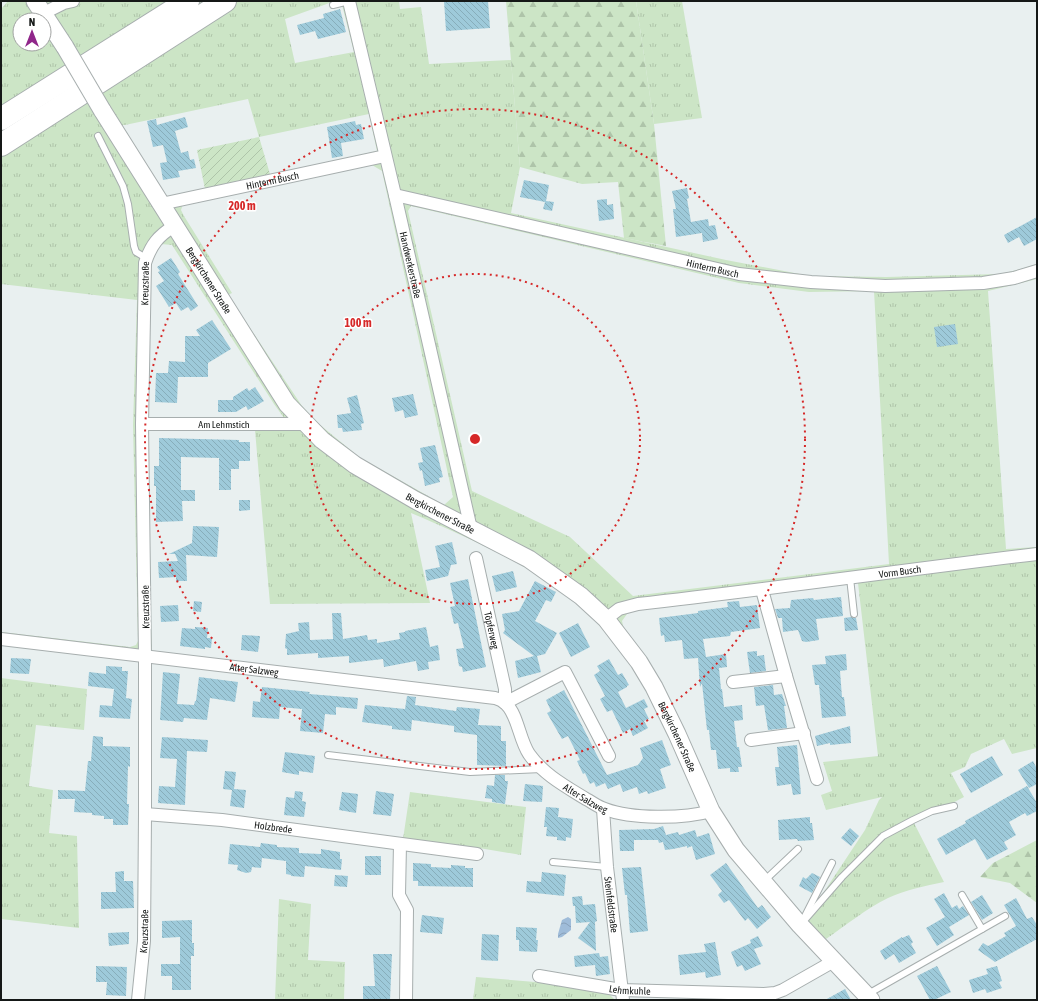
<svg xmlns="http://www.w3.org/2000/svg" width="1038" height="1001" viewBox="0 0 1038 1001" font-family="'Asap Condensed',sans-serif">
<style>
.grass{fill:url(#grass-tufts);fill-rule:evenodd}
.forest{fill:url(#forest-firs)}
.garden{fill:url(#garden-furrows)}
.water{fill:url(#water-waves)}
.building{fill:url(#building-back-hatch)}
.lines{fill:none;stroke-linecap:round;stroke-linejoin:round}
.lane-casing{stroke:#a7aeae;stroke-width:8}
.street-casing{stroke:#a7aeae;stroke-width:14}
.secondary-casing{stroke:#a7aeae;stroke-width:19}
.highway-casing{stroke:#a7aeae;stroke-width:24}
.lane{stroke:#fff;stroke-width:6}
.street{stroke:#fff;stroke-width:12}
.secondary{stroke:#fff;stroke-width:17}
.highway{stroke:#fff;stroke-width:22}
.secondary-bridge-casing{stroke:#a7aeae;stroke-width:19;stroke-linecap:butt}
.secondary-bridge{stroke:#fff;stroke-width:17}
.ring{fill:none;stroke:#d62828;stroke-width:2;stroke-dasharray:2 4}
.labels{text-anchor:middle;stroke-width:3;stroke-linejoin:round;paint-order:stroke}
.street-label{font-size:10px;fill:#151817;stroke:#fff}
.centre{fill:#d62828;stroke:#fff;stroke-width:2}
.ring-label{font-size:12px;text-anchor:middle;font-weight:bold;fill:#d62828;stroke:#fff;stroke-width:3;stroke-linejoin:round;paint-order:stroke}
</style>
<defs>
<pattern id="grass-tufts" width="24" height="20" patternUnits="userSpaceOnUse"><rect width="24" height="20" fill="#cce5c6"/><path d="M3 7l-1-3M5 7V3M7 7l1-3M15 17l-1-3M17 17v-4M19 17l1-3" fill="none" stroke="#aec4a9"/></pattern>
<pattern id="forest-firs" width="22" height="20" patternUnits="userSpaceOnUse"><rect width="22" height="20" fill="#cce5c6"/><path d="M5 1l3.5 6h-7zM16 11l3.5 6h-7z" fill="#aec4a9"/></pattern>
<pattern id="garden-furrows" width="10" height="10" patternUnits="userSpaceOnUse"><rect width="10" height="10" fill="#cce5c6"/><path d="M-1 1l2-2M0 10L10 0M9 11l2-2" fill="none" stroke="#aec4a9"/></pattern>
<pattern id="water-waves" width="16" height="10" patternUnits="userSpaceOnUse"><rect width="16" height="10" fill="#9fbcd9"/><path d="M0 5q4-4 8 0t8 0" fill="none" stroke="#88a1ba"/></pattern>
<pattern id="building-back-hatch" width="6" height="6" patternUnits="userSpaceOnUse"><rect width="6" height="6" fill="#9ecada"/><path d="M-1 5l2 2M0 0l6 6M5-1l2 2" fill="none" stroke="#87adba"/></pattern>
</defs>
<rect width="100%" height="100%" fill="#e9f0f0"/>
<g class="grass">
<path d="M8,1H335L285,19L295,63L354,52L341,1H399L400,9L421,7L429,64L511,60L520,167L511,213L726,260L810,276L886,277L1000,274L1017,270L1037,264V279L988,291L1006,549L1037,547V748L1012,754L1004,739L971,754L965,767L951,773L964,797L914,823L944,882C925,886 905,890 888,898C866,909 846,925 826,939L806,919L865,830L879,800L882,797L826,810L821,795L832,791L823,762L878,756L858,583L633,610L627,614L622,621L624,630L610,638C600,626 590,614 579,604C529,564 469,538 411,513L430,603L270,604L255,430L292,429L274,404L172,245L161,244L152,256L149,264L146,425L152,663L1,645V632L130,647L136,645L138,641L133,425L137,300L1,284V9ZM20,20H44V44H20ZM248,99L259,137L369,114L377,151L166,198L122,125H125ZM372,165L382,171L453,497L444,505L359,457L319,424L302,406L228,295L232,293L184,216L181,210L183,204ZM411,206L739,283L809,292L874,291L889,564L633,596L570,537L472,491L408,211Z"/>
<polygon points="636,1 682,1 702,118 654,124"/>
<polygon points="1,678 87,689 84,730 36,725 29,786 53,790 49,833 77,836 79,928 1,919"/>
<polygon points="410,792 526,807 521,855 479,848 403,839"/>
<polygon points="279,899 311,904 308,960 345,962 344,1000 275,1000"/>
<polygon points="476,977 571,985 606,991 615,1000 473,1000"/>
</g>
<g class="forest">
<polygon points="506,1 636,1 654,124 666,246 624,238 618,182 582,184 520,167"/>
<polygon points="1037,840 1037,903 1010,883 980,877 993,863"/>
</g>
<polygon class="garden" points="259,137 270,174 205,189 197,150"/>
<polygon class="water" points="568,917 571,919 571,930 562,937 558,938 558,934 562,920"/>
<g class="building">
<polygon points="444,1 488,1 490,28 446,31"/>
<polygon points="340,9 346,32 318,39 315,31 300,35 297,25 324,18 323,14"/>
<polygon points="185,117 188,127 175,131 181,153 188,151 190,160 194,159 196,168 178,171 180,177 163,180 160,163 167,162 163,145 153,147 147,121 156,119 157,125"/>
<polygon points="355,121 356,125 361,124 364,139 341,143 343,156 332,158 327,127"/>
<polygon points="524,180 549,185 546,201 554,202 552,211 543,209 545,202 520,197"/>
<polygon points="687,188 689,198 687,199 691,222 708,219 709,226 715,225 718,239 703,242 702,233 676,237 673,209 676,209 672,191"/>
<polygon points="607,199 607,205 613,204 614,219 599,221 597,200"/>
<polygon points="1037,217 1037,239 1024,246 1019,237 1008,243 1004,235"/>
<polygon points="171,258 180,272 178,274 198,306 191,311 188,307 181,311 176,303 169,307 156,286 164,281 158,272 160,271 157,267"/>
<polygon points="212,320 231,349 208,363 208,377 178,377 177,403 155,402 156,373 168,373 169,361 185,362 185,336 200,336 196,330"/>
<polygon points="955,324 958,344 937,347 934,327"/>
<polygon points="255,387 264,401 248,410 246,406 236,412 218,412 218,400 233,400 233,397 247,388 249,391"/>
<polygon points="413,394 418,415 405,418 403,410 395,412 392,398"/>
<polygon points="357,395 364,423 361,424 362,430 343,432 342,428 338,428 337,415 351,413 347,398"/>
<polygon points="159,438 239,440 239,442 250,442 250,461 239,461 239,469 231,469 231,490 219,490 219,458 181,457 181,490 195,490 195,501 182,501 183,521 156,522 156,486 154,486 154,466 159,466"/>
<polygon points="435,445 443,477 439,478 440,482 425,486 422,470 420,471 418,463 423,462 420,448"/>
<polygon points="239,500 250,500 250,510 239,511"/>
<polygon points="193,526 219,527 217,557 186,555 187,581 176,581 176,577 159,578 158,562 178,561 175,554 169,554 192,543"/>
<polygon points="452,542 457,564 451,565 448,576 427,581 425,570 440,567 435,546"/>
<polygon points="513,571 517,587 496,592 492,576"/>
<polygon points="468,579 486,667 463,672 462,667 459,666 456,649 464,648 458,623 454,624 450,607 455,606 450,583"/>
<polygon points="535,581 556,592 551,602 546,600 535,621 557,633 545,654 537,656 541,672 518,678 515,661 534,656 503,633 505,630 502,614 519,611"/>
<polygon points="841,597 843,616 816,619 819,640 806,642 802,641 798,630 783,632 782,618 778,618 775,609 790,608 791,600 813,598 814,600"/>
<polygon points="194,601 202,602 201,612 193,611"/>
<polygon points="739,601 740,607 757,605 760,628 731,632 730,636 703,639 706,657 726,654 727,667 719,668 721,689 722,689 724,707 742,705 743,720 734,721 737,747 739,747 742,767 738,767 739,772 730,772 730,768 718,769 716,750 711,750 709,730 707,730 702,683 700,687 698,658 684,659 682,640 665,642 664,635 661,636 659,618 698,613 698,611 728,607 727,602"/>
<polygon points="178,605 179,621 161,622 160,606"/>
<polygon points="332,613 341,613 343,639 367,635 368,640 377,639 377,643 400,639 399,633 405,632 405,631 426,627 430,647 438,645 440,660 428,662 429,669 418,671 416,661 384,667 383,659 349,663 349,656 318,658 318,653 287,655 287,649 285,648 286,634 299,631 298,623 309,622 310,640 333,639"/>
<polygon points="851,617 856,618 858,630 845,631 844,618"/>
<polygon points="578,623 590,647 571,657 559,633"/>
<polygon points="195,627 208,628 207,638 212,638 211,648 205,647 205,649 180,646 182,628 195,629"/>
<polygon points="242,635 260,636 258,652 241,650"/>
<polygon points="757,651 757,656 764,655 766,671 750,673 747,652"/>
<polygon points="846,654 847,670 840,671 842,697 844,697 846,716 822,718 819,685 815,685 812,665 826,664 825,656"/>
<polygon points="11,658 31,659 29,674 10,673"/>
<polygon points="609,659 618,675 622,673 629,685 627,686 627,687 618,692 626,708 644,699 648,707 644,709 649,719 644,721 648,728 633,736 630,729 623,733 612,710 607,712 600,699 605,696 594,675 600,671 597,666"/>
<polygon points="106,666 122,667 122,671 128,671 126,698 132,699 130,719 99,717 100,705 112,706 114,689 88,686 89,672 106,674"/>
<polygon points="163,672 180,674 177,704 194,705 195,701 196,701 199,677 238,682 235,702 210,698 207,720 184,718 183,722 160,720"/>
<polygon points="773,685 774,695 782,694 786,706 784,706 787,728 768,730 764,705 756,706 754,687"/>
<polygon points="262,687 310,692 309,694 358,698 357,709 336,707 336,715 325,714 323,733 300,731 302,709 280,707 279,719 252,717 253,701 260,702"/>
<polygon points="564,690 607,775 638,765 643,758 640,748 662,740 671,765 660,769 666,788 648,794 647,791 639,794 637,787 623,792 620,784 608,789 605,783 596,787 594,782 590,784 585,773 583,774 577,761 580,760 568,736 562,739 547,713 551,711 546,700"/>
<polygon points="407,696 416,697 415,705 456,711 457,707 480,709 478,725 501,726 501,741 506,741 506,766 477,765 477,735 454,732 454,726 412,720 411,731 392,729 392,726 362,722 365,705 405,709"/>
<polygon points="850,726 851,743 830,745 830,743 817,746 815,736"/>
<polygon points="93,736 103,737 103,746 130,747 130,767 128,766 127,804 129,804 128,825 113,825 113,819 104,819 104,816 92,815 92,813 74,812 75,799 58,799 58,790 85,791 88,761 91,761"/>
<polygon points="162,737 208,740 207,752 187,751 185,805 158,803 159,786 175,787 177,759 160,758"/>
<polygon points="797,745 801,794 793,795 791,784 777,786 775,767 779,767 777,747"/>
<polygon points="285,752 315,756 313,773 299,771 299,775 282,772"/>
<polygon points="992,756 1003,775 971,793 960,774"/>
<polygon points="1033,761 1037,769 1037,784 1029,788 1018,770"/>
<polygon points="225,771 236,772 234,789 246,790 244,808 230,806 232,790 223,789"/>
<polygon points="495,775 505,775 505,781 508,781 505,804 492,802 492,799 485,798 487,785 494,786"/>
<polygon points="525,784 543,786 542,802 523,801"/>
<polygon points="1027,786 1037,803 1037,811 1027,816 1025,813 1009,822 1016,835 1004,842 1008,849 987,860 975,839 946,855 937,839 966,823 965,821"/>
<polygon points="295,791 303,792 302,801 306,802 304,817 284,815 286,797 294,798"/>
<polygon points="376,791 394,794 391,816 373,814"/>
<polygon points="342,792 358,794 356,813 339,810"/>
<polygon points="546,807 559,808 558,817 573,819 571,838 566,837 566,841 557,840 557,837 546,836 547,827 544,827"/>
<polygon points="810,817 810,823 812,823 814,840 798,841 797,839 779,840 778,820"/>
<polygon points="663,826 666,835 678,832 679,835 695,830 697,837 709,833 715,854 696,860 692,846 687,848 687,846 673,849 665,850 663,842 659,843 658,840 634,840 634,851 620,851 619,830 654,829"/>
<polygon points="850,828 859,836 851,846 841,838"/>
<polygon points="261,843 277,845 277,847 299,848 299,853 321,854 321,849 340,852 340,859 342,859 341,870 305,866 304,877 291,876 291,875 286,874 286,861 262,858 261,868 252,867 251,872 246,873 237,870 238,865 228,864 230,844 260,847"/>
<rect x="365" y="856" width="16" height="19"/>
<polygon points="413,863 431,864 431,867 451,868 451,865 465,866 465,868 473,868 473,887 418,886 418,881 413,881"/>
<polygon points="726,863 758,908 762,905 771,917 757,929 748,918 745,921 729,900 724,903 718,895 722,891 710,875"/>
<polygon points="641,867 648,931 630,933 627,895 625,895 622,868"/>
<polygon points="124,871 124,881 133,881 134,908 101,909 101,892 116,892 115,872"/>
<polygon points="542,872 566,875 564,896 526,892 527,881 541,882"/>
<polygon points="812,873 820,877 812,893 799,886 803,877 806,879"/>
<polygon points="335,875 348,876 347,887 334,886"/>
<polygon points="944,893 952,908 957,905 959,909 963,906 969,915 949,927 954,935 937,946 926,928 945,917 934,899"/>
<polygon points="982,895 993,913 982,920 971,902"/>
<polygon points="582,896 583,905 595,904 597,921 595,922 596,951 578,938 590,922 576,923 575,906 573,906 572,897"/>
<polygon points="1016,898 1027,919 1032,917 1037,925 1037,939 995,962 978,950 983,943 988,946 1006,936 1004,933 1016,926 1004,905"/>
<polygon points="422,915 444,918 442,934 420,932"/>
<polygon points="192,920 192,943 194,943 194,956 191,956 191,990 172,990 172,976 161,976 161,964 180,964 180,937 162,938 162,921"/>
<polygon points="516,927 537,928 536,940 538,940 537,952 519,951 519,940 516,940"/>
<polygon points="129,932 129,944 109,946 108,933"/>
<polygon points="482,934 499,935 498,961 481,960"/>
<polygon points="909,935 913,942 911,944 916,953 899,963 894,954 885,960 880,951 902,937 902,938"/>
<polygon points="758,936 763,946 754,949 761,964 745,971 742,965 737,967 731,952 751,943 750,940"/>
<polygon points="715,942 721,975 706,978 705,972 680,975 678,955 706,952 704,944"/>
<polygon points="599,953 600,957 608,956 610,974 596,976 595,965 575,967 574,956"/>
<polygon points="373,954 392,954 390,1000 363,1000 363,986 375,986"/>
<polygon points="96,966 127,967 126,996 106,995 107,982 96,982"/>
<polygon points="937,966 951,992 934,1000 930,1000 917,976"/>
<polygon points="997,966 1002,981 999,982 1002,988 987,993 985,989 973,993 969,980 988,974 986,969"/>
<polygon points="845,989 851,1000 825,1000"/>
</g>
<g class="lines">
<g class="lane-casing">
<g id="lane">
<polyline points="333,5 349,1"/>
<polyline points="98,136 123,186 128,204 134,246 136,252 146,258"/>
<polyline points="850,578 854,614"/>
<polyline points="328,755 470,772 542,769"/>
<polyline points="553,862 607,867"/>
<polyline points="764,881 798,849"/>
<polyline points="962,895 982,929"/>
<polyline points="804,918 832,863"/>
<polyline points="801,924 842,877 883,836 913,820 932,811 954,806"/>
<polyline points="868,994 1005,916"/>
</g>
</g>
<g class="street-casing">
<g id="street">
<path id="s1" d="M349,1L395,195L471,529"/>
<polyline points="42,14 64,3 73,1"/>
<path id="s2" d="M395,195L739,274L811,282L885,286L983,283L1014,278L1037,271"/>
<path id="s3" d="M161,204L385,156"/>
<path id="s4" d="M142,424H306"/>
<path id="s5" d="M476,558L505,689V703L565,672L609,756"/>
<polyline points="762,590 786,676 817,779"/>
<path id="s6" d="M606,619L619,609L638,604C771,589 904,570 1037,554"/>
<path id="s7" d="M1,639L495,698C499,699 503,701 506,704C518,715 519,739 529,754C543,774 565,786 586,799C592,802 598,807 605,809C631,819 683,819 711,811"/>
<polyline points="733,682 786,676"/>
<polyline points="751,740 804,733"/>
<path id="s8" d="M603,809L607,867L623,1000"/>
<path id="s9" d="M145,814L222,820L477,854"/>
<polyline points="400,844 399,895 407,910 406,1000"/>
<path id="s10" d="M539,976L621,990L764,994L775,993L783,990L834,961"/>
<path id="s11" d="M138,1000L144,941L145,814V656L142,424L145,263C151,245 158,236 174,226"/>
</g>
</g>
<g class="secondary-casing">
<g id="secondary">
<polyline points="35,1 65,47"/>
<path id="s12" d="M102,110L287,404L322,440L355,465L415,500L529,559L581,596L606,619L639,662L654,687L677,734L711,811L736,850L800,925L871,1000"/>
</g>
</g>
<g class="highway-casing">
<g id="highway">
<polyline points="1,119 188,1"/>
<polyline points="1,145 225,1"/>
</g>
</g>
<use href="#lane" class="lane"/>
<use href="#street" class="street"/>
<use href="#secondary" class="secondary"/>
<use href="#highway" class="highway"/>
<g class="secondary-bridge-casing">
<polyline id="secondary-bridge" points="65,47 102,110"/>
</g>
<use href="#secondary-bridge" class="secondary-bridge"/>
</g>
<g class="ring">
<circle cx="475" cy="439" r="165"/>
<circle cx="475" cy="439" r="330"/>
</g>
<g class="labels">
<g class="street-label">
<text dy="4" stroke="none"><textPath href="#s3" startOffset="114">Hinterm Busch</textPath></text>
<text dy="4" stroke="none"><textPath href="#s1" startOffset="271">Handwerkerstraße</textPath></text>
<text dy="4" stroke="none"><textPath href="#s2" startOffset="326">Hinterm Busch</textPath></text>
<text dy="4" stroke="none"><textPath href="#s12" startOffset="201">Bergkirchener Straße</textPath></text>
<text dy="4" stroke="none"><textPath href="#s11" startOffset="717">Kreuzstraße</textPath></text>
<text dy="4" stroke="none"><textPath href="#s4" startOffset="82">Am Lehmstich</textPath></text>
<text dy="4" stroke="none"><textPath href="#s12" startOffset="537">Bergkirchener Straße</textPath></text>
<text dy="4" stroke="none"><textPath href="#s6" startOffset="300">Vorm Busch</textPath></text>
<text transform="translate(145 607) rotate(-91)" y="4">Kreuzstraße</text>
<text dy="4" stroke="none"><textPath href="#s5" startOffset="74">Töpferweg</textPath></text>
<text dy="4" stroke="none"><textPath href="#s7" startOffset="255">Alter Salzweg</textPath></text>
<text dy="4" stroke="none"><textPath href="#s12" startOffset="873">Bergkirchener Straße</textPath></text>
<text dy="4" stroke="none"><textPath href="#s7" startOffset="638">Alter Salzweg</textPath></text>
<text dy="4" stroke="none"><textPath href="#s9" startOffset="129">Holzbrede</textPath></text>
<text dy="4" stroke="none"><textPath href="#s8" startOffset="96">Steinfeldstraße</textPath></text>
<text dy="4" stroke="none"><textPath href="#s11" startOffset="69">Kreuzstraße</textPath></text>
<text dy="4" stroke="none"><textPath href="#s10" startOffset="92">Lehmkuhle</textPath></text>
</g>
</g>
<circle cx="475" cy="439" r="6" class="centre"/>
<g class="ring-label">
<text x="242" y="210">200 m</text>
<text x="358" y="327">100 m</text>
</g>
<rect width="1038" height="1001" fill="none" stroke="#151817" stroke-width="4"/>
<g transform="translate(32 32)"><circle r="19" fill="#ffffff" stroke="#a1a3a2"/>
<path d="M0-3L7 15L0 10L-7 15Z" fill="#90268a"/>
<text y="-6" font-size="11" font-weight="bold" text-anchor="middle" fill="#151817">N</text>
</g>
</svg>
